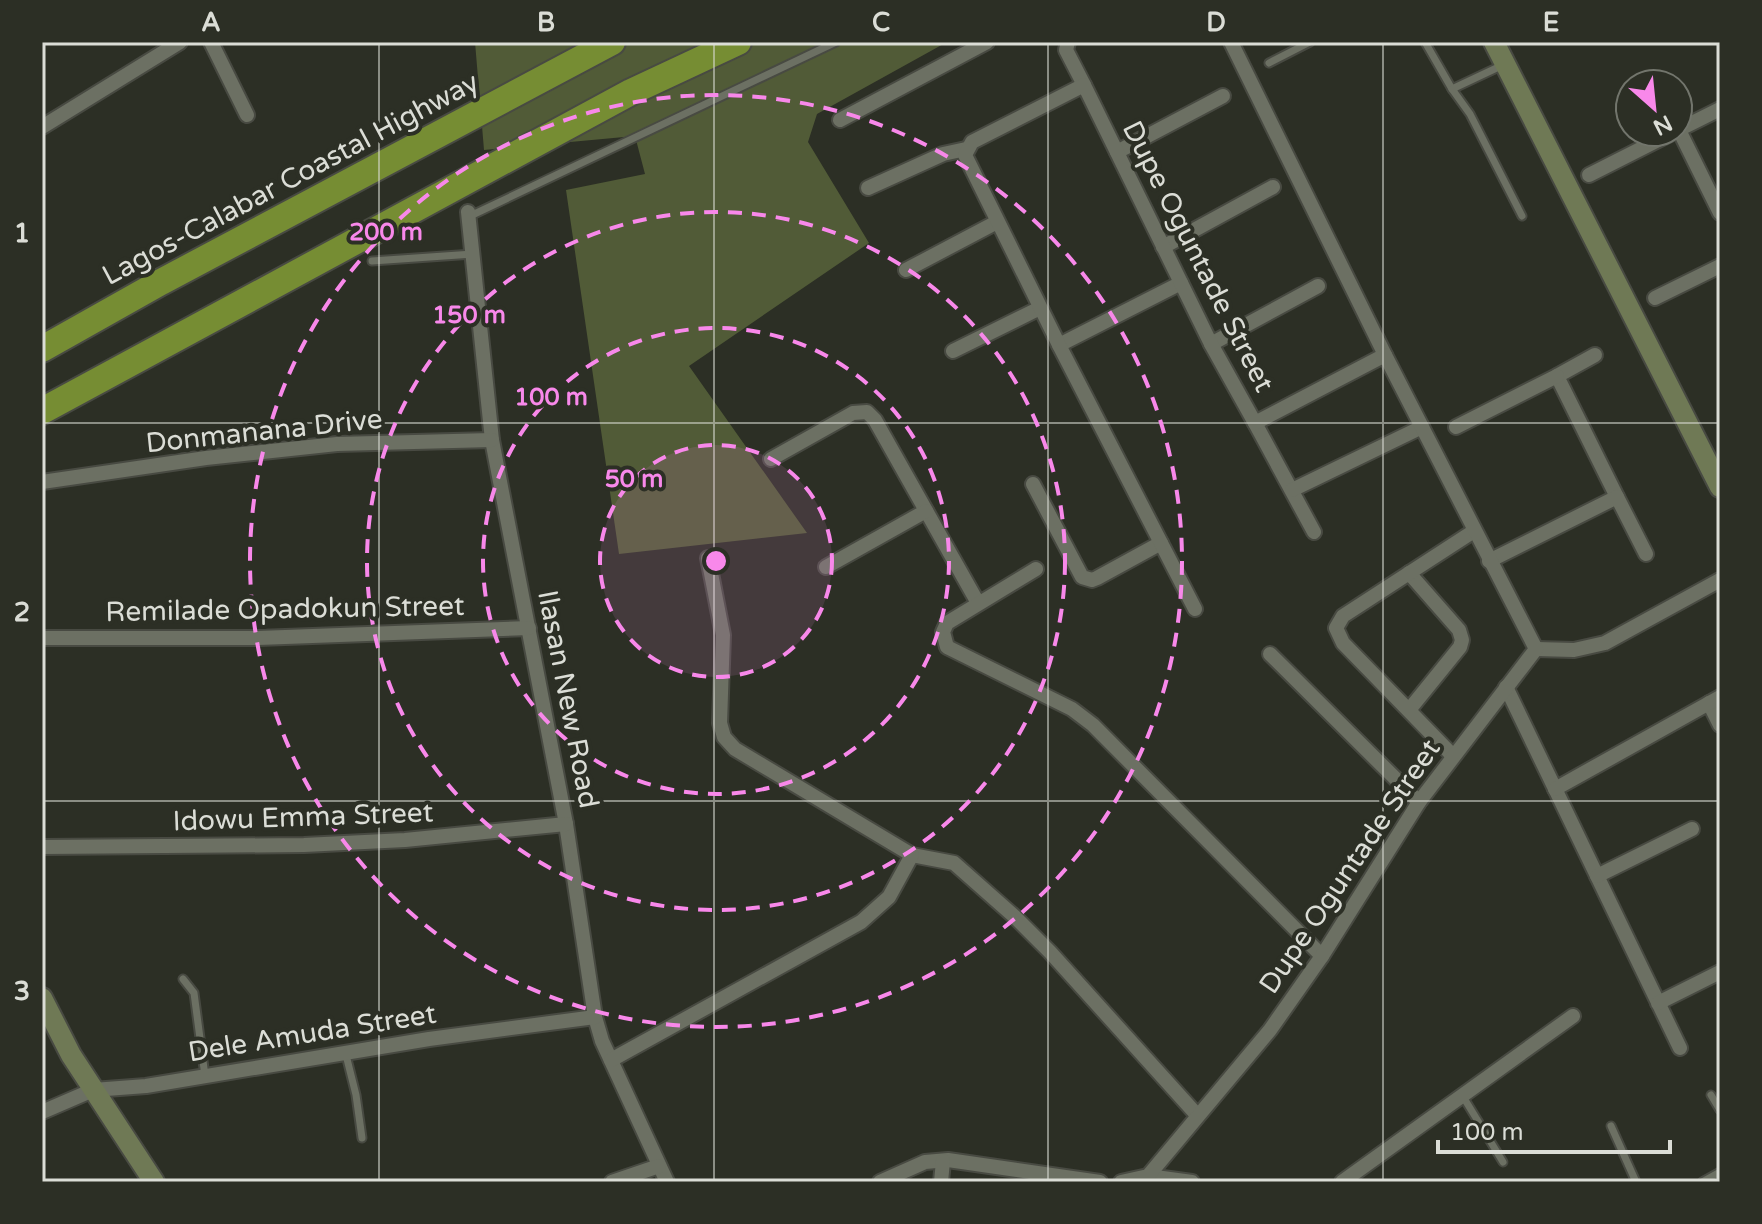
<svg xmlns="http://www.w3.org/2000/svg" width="1762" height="1224" viewBox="0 0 1762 1224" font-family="'Varela Round',sans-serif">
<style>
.grass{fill:#515b37}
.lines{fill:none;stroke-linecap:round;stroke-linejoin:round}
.lane-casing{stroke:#484a42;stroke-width:11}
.street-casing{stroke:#484a42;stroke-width:18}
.secondary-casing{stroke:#484a42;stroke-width:24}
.highway-casing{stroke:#484a42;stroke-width:30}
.lane{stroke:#6c7063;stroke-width:7}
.street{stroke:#6c7063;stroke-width:14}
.secondary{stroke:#6f7955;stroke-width:20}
.highway{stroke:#768d33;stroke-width:26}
.grid{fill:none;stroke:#dbddd6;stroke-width:2;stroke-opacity:0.55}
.ring{fill:none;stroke:#f888ea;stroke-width:4;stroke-dasharray:14 10}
.labels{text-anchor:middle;stroke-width:8;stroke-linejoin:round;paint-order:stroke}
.street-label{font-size:28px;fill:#dbddd6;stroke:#2c2f25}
.centre{fill:#f888ea;stroke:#2c2f25;stroke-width:4}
.ring-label{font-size:24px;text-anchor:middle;font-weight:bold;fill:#f888ea;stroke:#2c2f25;stroke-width:8;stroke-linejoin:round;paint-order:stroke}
.neatline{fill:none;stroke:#dbddd6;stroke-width:3}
.grid-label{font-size:26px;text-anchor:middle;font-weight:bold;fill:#dbddd6}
</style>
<rect width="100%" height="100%" fill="#2c2f25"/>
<polygon class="grass" points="475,42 947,42 817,114 808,142 869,243 689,366 807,533 619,554 566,190 645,174 635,136 484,150"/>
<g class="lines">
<g class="lane-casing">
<g id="lane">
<polyline points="1425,42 1452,89"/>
<polyline points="1269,63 1310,42"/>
<polyline points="1503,65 1452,89 1470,114 1522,216"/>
<polyline points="468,217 836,42"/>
<polyline points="372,261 473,254"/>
<polyline points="183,979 194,993 205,1076"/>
<polyline points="346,1055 356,1095 362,1138"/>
<polyline points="1462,1095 1503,1162"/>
<polyline points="1711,1095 1720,1110"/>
<polyline points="1611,1126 1636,1182"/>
<polyline points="1702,1182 1720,1172"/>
</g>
</g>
<g class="street-casing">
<g id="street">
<polyline points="211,42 247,115"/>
<polyline points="1068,42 1066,50 1084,85"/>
<polyline points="1231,42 1385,355"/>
<polyline points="840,120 987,42"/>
<polyline points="42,127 180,42"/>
<polyline points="1678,130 1720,109"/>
<polyline points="1679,130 1720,213"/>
<polyline points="1117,152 1223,96"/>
<polyline points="1589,175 1674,132"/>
<polyline points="868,188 943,154 966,149"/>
<polyline points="468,212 492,440 566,824 595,1017 602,1041 667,1182"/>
<polyline points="1163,247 1273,187"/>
<polyline points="906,270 997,222"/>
<polyline points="1655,298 1720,266"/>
<polyline points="1211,344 1318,286"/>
<polyline points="1059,345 1181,283"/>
<polyline points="953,351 1040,308"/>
<polyline points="1595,355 1557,376 1617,497"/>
<polyline points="1255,423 1314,532"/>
<polyline points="1456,427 1557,376"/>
<polyline points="771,459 853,413 867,412 875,420 978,603"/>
<polyline points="42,482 206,458 337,444 492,440"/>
<polyline points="1033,484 1082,577 1092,580 1097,578 1161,543"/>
<polyline points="1292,490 1422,427"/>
<polyline points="708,558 723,635 720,723 724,737 735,749 912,855 954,863 1015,917 1050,952 1197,1115"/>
<polyline points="1489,561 1617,497 1646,554"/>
<polyline points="826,567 926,511"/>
<polyline points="1036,569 947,623 943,632 947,647 1072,709 1093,725 1322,956"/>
<polyline points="42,638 258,638 529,628"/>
<polyline points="1536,649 1574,650 1605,643 1720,580"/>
<polyline points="1270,654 1419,802"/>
<polyline points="1506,687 1680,1048"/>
<polyline points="1709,703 1720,725"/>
<polyline points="1409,710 1460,647 1462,640 1459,630 1409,573"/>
<polyline points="1453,756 1343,643 1336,628 1343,616 1474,531"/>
<polyline points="1555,789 1720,697"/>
<polyline points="42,847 304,845 405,840 566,824"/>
<polyline points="1597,876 1692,829"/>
<polyline points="1658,1003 1720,972"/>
<polyline points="611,1060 861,922 889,897 912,855"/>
<polyline points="42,1112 93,1090 146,1086 429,1039 595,1017"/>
<polyline points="1148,1176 1192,1182"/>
<polyline points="612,1182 659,1166"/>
<polyline points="880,1182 925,1162 948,1160 1100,1182"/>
<polyline points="941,1182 943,1161"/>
<polyline points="1121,1182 1148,1176 1270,1030 1322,956 1419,802 1536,649 1385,355 1255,423 1211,344 1084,85 972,142 965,155 1059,345 1195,609"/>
<polyline points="1342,1182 1573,1016"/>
</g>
</g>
<g class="secondary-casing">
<g id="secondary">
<polyline points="1494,42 1720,487"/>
<polyline points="42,998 71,1055 154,1182"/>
</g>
</g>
<g class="highway-casing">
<g id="highway">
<polyline points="42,349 161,282 612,42"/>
<polyline points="42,411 631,92 738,42"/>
</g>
</g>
<use href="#lane" class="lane"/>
<use href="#street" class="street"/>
<use href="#secondary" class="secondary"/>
<use href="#highway" class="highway"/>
</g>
<path class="grid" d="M379,42V1182M714,42V1182M1048,42V1182M1383,42V1182M42,423H1720M42,801H1720"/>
<circle cx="716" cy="561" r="116" fill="#f888ea" fill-opacity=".12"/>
<g class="ring">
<circle cx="716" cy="561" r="116"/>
<circle cx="716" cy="561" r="233"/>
<circle cx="716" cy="561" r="349"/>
<circle cx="716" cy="561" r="466"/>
</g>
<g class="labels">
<g class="street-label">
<text transform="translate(290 178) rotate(-28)" y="10">Lagos-Calabar Coastal Highway</text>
<text transform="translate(1199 256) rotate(63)" y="10">Dupe Oguntade Street</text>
<text transform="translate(264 430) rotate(-6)" y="10">Donmanana Drive</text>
<text transform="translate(285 608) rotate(-1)" y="10">Remilade Opadokun Street</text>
<text transform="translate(569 699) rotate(79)" y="10">Ilasan New Road</text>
<text transform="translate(303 816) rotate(-2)" y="10">Idowu Emma Street</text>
<text transform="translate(1349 866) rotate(-56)" y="10">Dupe Oguntade Street</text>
<text transform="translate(312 1032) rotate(-9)" y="10">Dele Amuda Street</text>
</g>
</g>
<circle cx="716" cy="561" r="12" class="centre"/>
<g class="ring-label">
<text x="386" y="240">200 m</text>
<text x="469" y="323">150 m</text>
<text x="551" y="405">100 m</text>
<text x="634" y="487">50 m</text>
</g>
<rect width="1762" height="1224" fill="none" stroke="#2c2f25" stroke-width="88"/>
<g transform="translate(1654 108) rotate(153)"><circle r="38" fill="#2c2f25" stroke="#72756c" stroke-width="2"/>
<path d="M0-6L14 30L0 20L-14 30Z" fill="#f888ea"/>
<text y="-12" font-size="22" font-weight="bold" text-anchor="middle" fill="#dbddd6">N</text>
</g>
<path d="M1438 1140v12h232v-12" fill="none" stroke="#dbddd6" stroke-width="4"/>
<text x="1450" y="1140" font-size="24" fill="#dbddd6" stroke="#2c2f25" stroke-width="6" paint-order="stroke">100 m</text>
<rect x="44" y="44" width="1674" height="1136" class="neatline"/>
<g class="grid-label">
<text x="211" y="31">A</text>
<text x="546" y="31">B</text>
<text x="881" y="31">C</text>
<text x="1216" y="31">D</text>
<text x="1551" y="31">E</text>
<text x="22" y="242">1</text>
<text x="22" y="621">2</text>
<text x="22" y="1000">3</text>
</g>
</svg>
